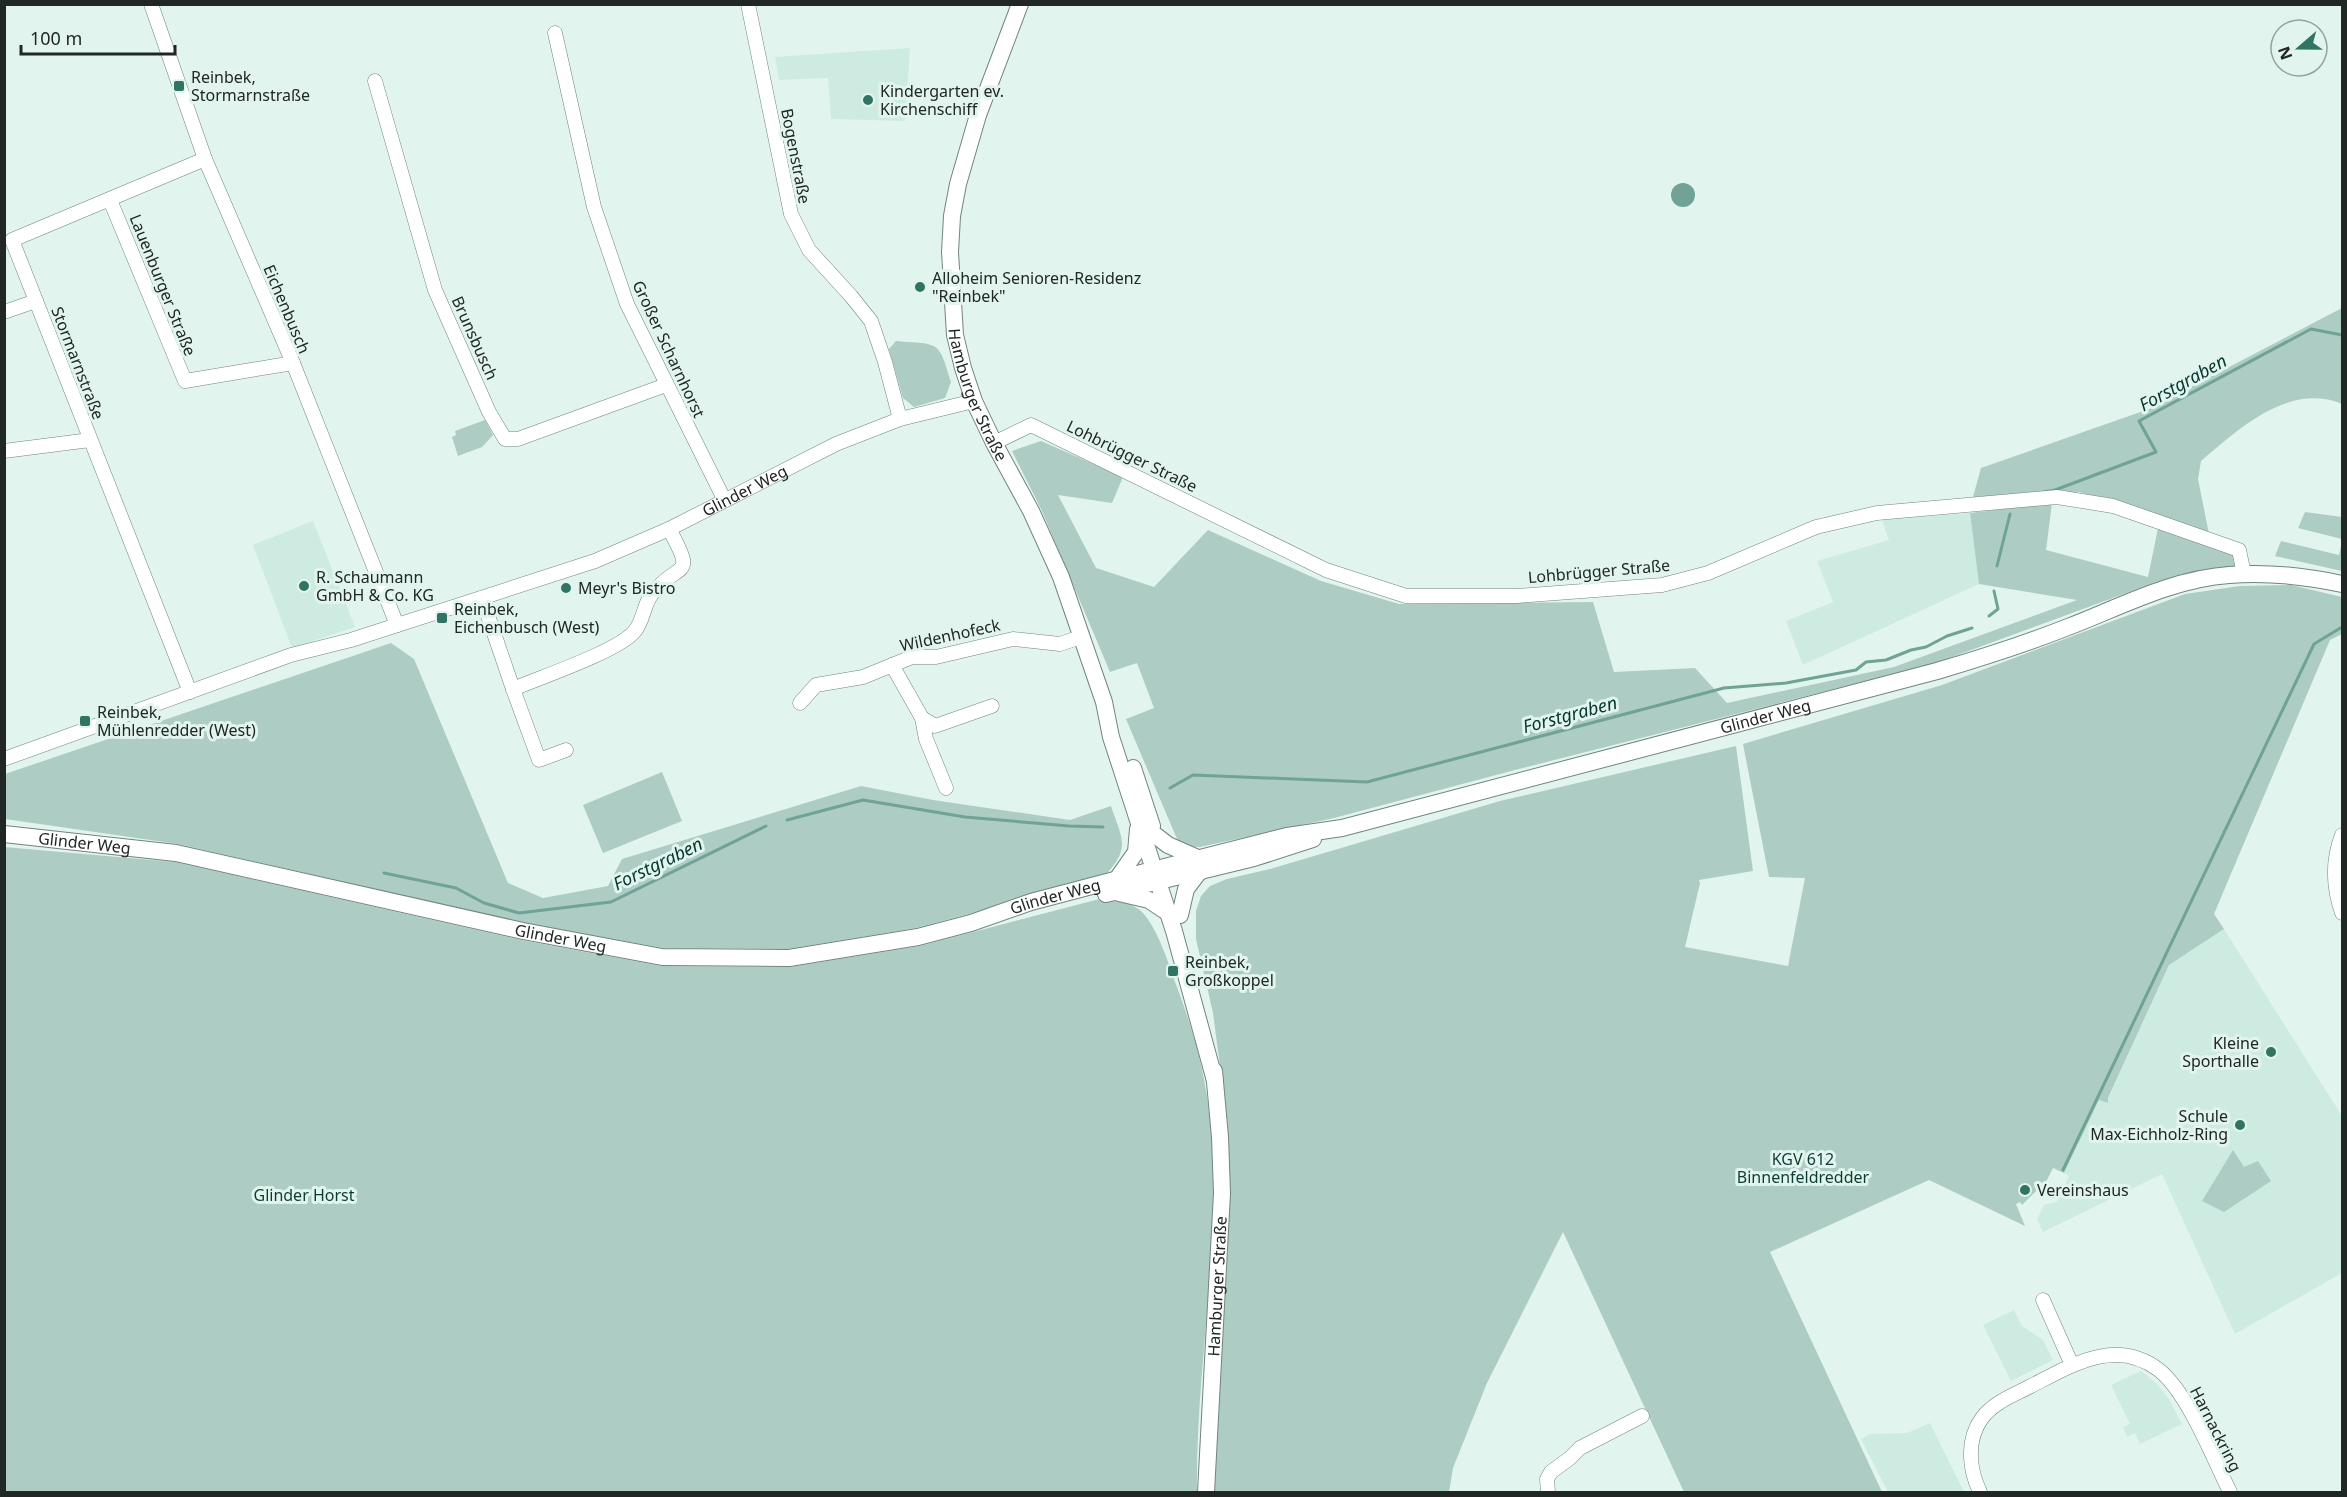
<svg xmlns="http://www.w3.org/2000/svg" width="2347" height="1497" viewBox="0 0 2347 1497" font-family="'Noto Sans',sans-serif">
<style>
.built{fill:#ceebe2}
.green{fill:#adccc3}
.water{fill:#70a395}
.lines{fill:none;stroke-linecap:round;stroke-linejoin:round}
.stream{stroke:#70a395;stroke-width:3}
.minor-casing{stroke:#72847e;stroke-width:15}
.major-casing{stroke:#72847e;stroke-width:18}
.minor{stroke:#fff;stroke-width:14}
.major{stroke:#fff;stroke-width:16}
.poi-dot{fill:#327464;stroke:#e1f5ee;stroke-width:2}
.labels{text-anchor:middle;stroke-width:6;stroke-linejoin:round;paint-order:stroke}
.poi-label{font-size:16px;fill:#202725;stroke:#e1f5ee;text-anchor:start}
.street-label{font-size:16px;fill:#202725;stroke:#e1f5ee}
.park-label{font-size:16px;fill:#0d3c32;stroke:#e1f5ee}
.water-label{font-size:18px;font-style:italic;fill:#06372d;stroke:#e1f5ee}
</style>
<rect width="100%" height="100%" fill="#e1f5ee"/>
<g class="built">
<polygon points="910,48 905,121 831,119 828,78 779,80 775,57"/>
<polygon points="1970,513 1979,584 1803,665 1786,621 1833,602 1817,561 1889,540 1882,520"/>
<polygon points="313,521 355,627 292,648 253,545"/>
<polygon points="2224,929 2342,1116 2342,1273 2235,1334 2162,1174 2043,1232 2037,1219 2044,1205 2057,1202 2069,1176 2064,1173 2099,1100 2108,1103 2108,1099 2169,965"/>
<polygon points="2014,1310 2022,1326 2043,1340 2053,1360 2011,1381 1983,1325"/>
<polygon points="2141,1371 2156,1383 2169,1399 2182,1424 2140,1444 2135,1433 2127,1437 2123,1427 2130,1424 2111,1385"/>
<polygon points="1930,1423 1964,1492 1888,1492 1861,1439 1870,1434 1907,1433"/>
</g>
<g class="green">
<path d="M2342,308V404C2289,382 2239,429 2201,461L2198,479L2209,534L2179,522L2079,492L1973,497L1981,468L2149,409Z"/>
<path d="M896,341C940,345 938,339 951,382L945,398L914,407L903,398L889,349Z"/>
<polygon points="485,420 493,435 482,447 458,456 452,437 456,435 455,431"/>
<polygon points="1041,441 1123,477 1112,503 1058,495 1096,568 1154,587 1208,530 1321,581 1399,604 1593,602 1614,672 1695,668 1727,703 1894,667 2077,600 1979,584 1970,513 2052,503 2046,550 2148,577 2158,528 2233,554 2236,567 2159,581 1933,664 1515,770 1334,818 1200,847 1180,846 1126,719 1154,708 1137,663 1110,672 1041,509 1012,451"/>
<polygon points="2305,512 2342,517 2342,539 2298,528"/>
<polygon points="2281,541 2339,555 2342,541 2342,571 2275,556"/>
<polygon points="2291,585 2342,597 2342,634 2330,640 2214,914 2224,929 2169,965 2108,1098 2108,1103 2099,1100 2064,1173 2053,1168 2045,1184 2039,1182 2035,1184 2037,1190 2022,1205 2020,1202 2016,1204 2025,1226 1929,1180 1770,1252 1882,1492 1684,1492 1563,1232 1487,1383 1453,1468 1449,1492 1214,1492 1214,1471 1228,1246 1228,1126 1213,1013 1196,939 1196,911 1201,896 1210,886 1227,879 1270,869 1500,801 1736,746 1753,871 1699,880 1700,883 1685,947 1788,966 1805,878 1769,877 1743,744 1942,685 2185,594 2240,586"/>
<path d="M391,643L414,659L508,883L543,898L608,886L622,859L861,786L933,800L1070,820L1111,806C1123,842 1131,847 1103,878L916,928L788,949L663,948L524,923L178,844L5,819V774Z"/>
<polygon points="662,772 682,821 603,853 583,805"/>
<path d="M4,847L175,862L521,940L661,966L790,967L920,946L1111,896C1120,901 1136,905 1143,913C1160,933 1168,963 1177,987C1188,1017 1198,1047 1204,1079C1229,1214 1195,1356 1197,1492H5Z"/>
<polygon points="2233,1150 2244,1167 2258,1161 2271,1181 2224,1212 2202,1201"/>
</g>
<circle class="water" cx="1683" cy="195" r="12"/>
<g class="lines">
<g class="stream">
<polyline points="2044,492 2055,490 2156,452 2139,421 2311,329 2342,335"/>
<polyline points="1997,566 2010,514"/>
<polyline points="1989,616 1998,609 1994,591"/>
<polyline points="1170,788 1193,775 1367,782 1724,688 1786,683 1856,670 1866,662 1886,660 1911,650 1926,647 1947,636 1972,628"/>
<polyline points="787,820 863,800 965,817 1069,826 1103,827"/>
<polyline points="384,873 456,888 484,903 519,913 611,902 766,826"/>
<polyline points="2063,1170 2314,644 2342,627"/>
</g>
<g class="minor-casing">
<g id="minor">
<polyline points="151,4 205,159 293,363 397,625"/>
<polyline points="748,4 791,214 809,250 851,296 871,321 885,362 900,419"/>
<polyline points="555,33 594,207 627,304 724,499"/>
<polyline points="375,81 435,290 489,412 505,439 518,439 666,385"/>
<polyline points="110,200 185,381 293,363"/>
<polyline points="4,312 36,301"/>
<polyline points="994,443 1031,425 1326,570 1406,596 1517,596 1662,585 1708,573 1816,527 1877,513 2057,497 2113,506 2239,550 2244,574"/>
<polyline points="4,451 90,440"/>
<path d="M482,598L513,689C541,677 616,652 634,632C644,621 643,605 652,594C678,560 698,581 669,529"/>
<polyline points="892,665 922,718 926,739 946,788"/>
<polyline points="513,689 539,760 566,750"/>
<polyline points="190,692 12,240 205,159"/>
<polyline points="800,703 816,685 863,677 912,657 936,657 1013,639 1060,644 1081,637"/>
<polyline points="922,718 935,726 992,706"/>
<path id="s1" d="M4,759L291,655L351,640L595,561L669,529L836,444L900,419L974,401"/>
<path d="M2342,835C2332,861 2333,887 2342,913"/>
<polyline points="2043,1300 2072,1365"/>
<polyline points="1548,1492 1547,1479 1551,1472 1570,1458 1580,1448 1642,1416"/>
<path d="M1980,1492C1969,1469 1966,1440 1982,1418C1994,1402 2014,1395 2031,1386C2072,1365 2116,1337 2159,1370C2188,1393 2213,1458 2230,1492"/>
</g>
</g>
<g class="major-casing">
<g id="major">
<path id="s2" d="M1020,4L978,115L958,184L952,216L950,252L955,335L963,368L974,401L994,443L1031,511L1061,577L1104,702L1111,737L1174,931L1215,1081"/>
<polyline points="1133,768 1152,826"/>
<path id="s3" d="M4,834L176,853L523,931L662,957L789,958L918,937L971,923L1031,902L1145,872L1287,836L1342,828L1937,671C1981,658 2025,644 2068,627C2120,607 2172,579 2229,575C2267,572 2305,576 2342,584"/>
<polyline points="1155,835 1168,845 1200,859"/>
<polyline points="1117,879 1136,852 1138,829"/>
<polyline points="1119,893 1149,900 1167,912"/>
<polyline points="1106,894 1254,858 1313,839"/>
<polyline points="1180,915 1186,889 1199,872"/>
<path id="s4" d="M1206,1492L1222,1193L1220,1137L1214,1071"/>
</g>
</g>
<use href="#minor" class="minor"/>
<use href="#major" class="major"/>
</g>
<g class="poi-dot">
<rect x="173" y="80" width="12" height="12" rx="3"/>
<circle cx="868" cy="100" r="6"/>
<circle cx="920" cy="287" r="6"/>
<circle cx="304" cy="586" r="6"/>
<circle cx="566" cy="588" r="6"/>
<rect x="436" y="612" width="12" height="12" rx="3"/>
<rect x="79" y="715" width="12" height="12" rx="3"/>
<rect x="1167" y="965" width="12" height="12" rx="3"/>
<circle cx="2271" cy="1052" r="6"/>
<circle cx="2240" cy="1125" r="6"/>
<circle cx="2025" cy="1190" r="6"/>
</g>
<g class="labels">
<g class="poi-label">
<text x="191" y="83">Reinbek,<tspan x="191" dy="18">Stormarnstraße</tspan></text>
<text x="880" y="97">Kindergarten ev.<tspan x="880" dy="18">Kirchenschiff</tspan></text>
<text x="932" y="284">Alloheim Senioren-Residenz<tspan x="932" dy="18">"Reinbek"</tspan></text>
<text x="316" y="583">R. Schaumann<tspan x="316" dy="18">GmbH &amp; Co. KG</tspan></text>
<text x="578" y="594">Meyr's Bistro</text>
<text x="454" y="615">Reinbek,<tspan x="454" dy="18">Eichenbusch (West)</tspan></text>
<text x="97" y="718">Reinbek,<tspan x="97" dy="18">Mühlenredder (West)</tspan></text>
<text x="1185" y="968">Reinbek,<tspan x="1185" dy="18">Großkoppel</tspan></text>
<text x="2259" y="1049" text-anchor="end">Kleine<tspan x="2259" dy="18">Sporthalle</tspan></text>
<text x="2228" y="1122" text-anchor="end">Schule<tspan x="2228" dy="18">Max-Eichholz-Ring</tspan></text>
<text x="2037" y="1196">Vereinshaus</text>
</g>
<g class="street-label">
<text transform="translate(796 156) rotate(79)" y="6">Bogenstraße</text>
<text transform="translate(163 285) rotate(68)" y="6">Lauenburger Straße</text>
<text transform="translate(287 309) rotate(67)" y="6">Eichenbusch</text>
<text transform="translate(475 338) rotate(66)" y="6">Brunsbusch</text>
<text transform="translate(669 349) rotate(65)" y="6">Großer Scharnhorst</text>
<text transform="translate(78 363) rotate(69)" y="6">Stormarnstraße</text>
<text dy="6" stroke="none"><textPath href="#s2" startOffset="406">Hamburger Straße</textPath></text>
<text transform="translate(1132 456) rotate(26)" y="6">Lohbrügger Straße</text>
<text dy="6" stroke="none"><textPath href="#s1" startOffset="789">Glinder Weg</textPath></text>
<text transform="translate(1599 571) rotate(-5)" y="6">Lohbrügger Straße</text>
<text transform="translate(950 635) rotate(-12)" y="6">Wildenhofeck</text>
<text dy="6" stroke="none"><textPath href="#s3" startOffset="1804">Glinder Weg</textPath></text>
<text dy="6" stroke="none"><textPath href="#s3" startOffset="81">Glinder Weg</textPath></text>
<text dy="6" stroke="none"><textPath href="#s3" startOffset="1071">Glinder Weg</textPath></text>
<text dy="6" stroke="none"><textPath href="#s3" startOffset="567">Glinder Weg</textPath></text>
<text dy="6" stroke="none"><textPath href="#s4" startOffset="206">Hamburger Straße</textPath></text>
<text transform="translate(2216 1429) rotate(63)" y="6">Harnackring</text>
</g>
<g class="park-label">
<text x="1803" y="1165">KGV 612<tspan x="1803" dy="18">Binnenfeldredder</tspan></text>
<text x="304" y="1201">Glinder Horst</text>
</g>
<g class="water-label">
<text transform="translate(2183 383) rotate(-29)" y="6">Forstgraben</text>
<text transform="translate(1570 715) rotate(-15)" y="6">Forstgraben</text>
<text transform="translate(658 864) rotate(-26)" y="6">Forstgraben</text>
</g>
</g>
<rect width="2347" height="1497" fill="none" stroke="#202725" stroke-width="12"/>
<g transform="translate(2299 48) rotate(250)"><circle r="28" fill="#e1f5ee" stroke="#94a39e" stroke-width="1.5"/>
<path d="M0-4.5L10 22L0 15L-10 22Z" fill="#327464"/>
<text y="-9" font-size="16" font-weight="bold" text-anchor="middle" fill="#202725">N</text>
</g>
<path d="M21 45v9h154v-9" fill="none" stroke="#202725" stroke-width="3"/>
<text x="30" y="45" font-size="18" fill="#202725" stroke="#e1f5ee" stroke-width="4.5" paint-order="stroke">100 m</text>
</svg>
